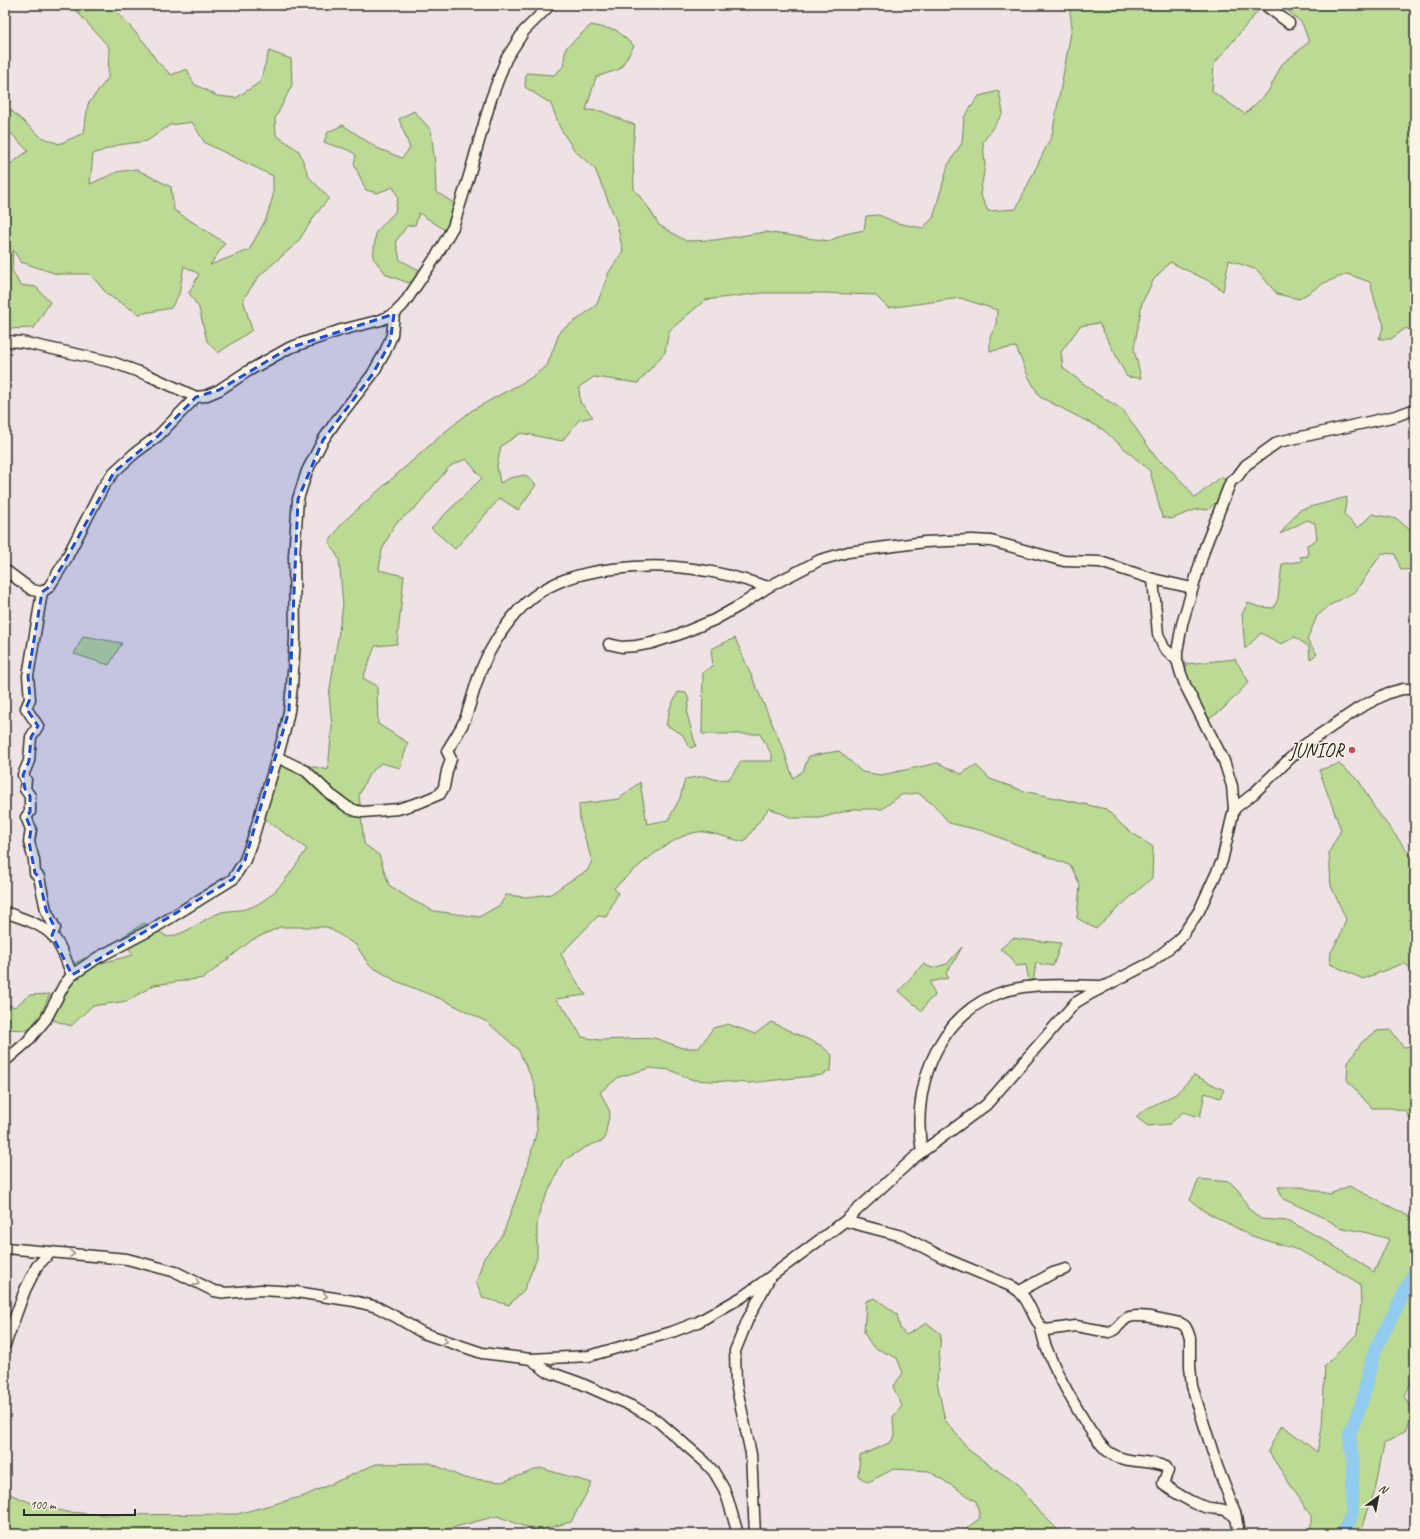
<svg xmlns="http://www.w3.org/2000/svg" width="1420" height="1539" viewBox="0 0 1420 1539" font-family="Caveat,sans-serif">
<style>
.green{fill:#bbda93;stroke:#73825f;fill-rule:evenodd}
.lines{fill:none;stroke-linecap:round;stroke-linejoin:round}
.river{stroke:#91cbf0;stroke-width:13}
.minor-casing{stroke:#2b2b2b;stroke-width:13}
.minor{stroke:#fcf5e5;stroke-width:10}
.oneway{stroke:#949088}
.marked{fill:#1d4ed8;fill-opacity:0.2;stroke:#1d4ed8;stroke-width:3;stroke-dasharray:8 5;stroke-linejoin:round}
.poi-dot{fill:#d1495b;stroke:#fcf5e5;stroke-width:1.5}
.labels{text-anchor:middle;stroke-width:3;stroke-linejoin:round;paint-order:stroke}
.poi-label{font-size:20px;fill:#2b2b2b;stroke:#fcf5e5;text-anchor:end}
</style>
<rect width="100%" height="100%" fill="#efe2e4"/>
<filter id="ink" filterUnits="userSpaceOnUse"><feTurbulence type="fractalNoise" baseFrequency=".025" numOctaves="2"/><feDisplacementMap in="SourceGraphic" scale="8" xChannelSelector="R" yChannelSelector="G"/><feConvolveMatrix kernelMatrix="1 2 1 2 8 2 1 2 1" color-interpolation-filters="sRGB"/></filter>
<g filter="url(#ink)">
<g class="green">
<path d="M71,5H116L117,12L145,43L156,60L171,75L187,69L194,84L217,96L236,98L260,82L269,51L291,59L292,85L275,119L276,135L299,151L309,177L329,198L316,214L297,243L260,275L243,299L252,330L218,353L207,341L199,308L189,293L199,274L184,266L179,294L171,308L139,314L108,295L90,274H57L21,262L13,250L12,270L20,285L36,287L50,302L34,328L6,329L5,168L28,151L5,127V105L41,137L59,144L84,133L88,104L108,78L109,47ZM192,122L205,143L273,176V196L266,219L249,250L210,265L225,243L174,210L171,187L136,169L117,172L90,184L93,154L118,145L147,141L170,125Z"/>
<path d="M1069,5H1263L1214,64L1212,91L1245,114L1268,92L1282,64L1309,42L1302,23L1281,5H1415V333L1406,328L1391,339H1379L1384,325L1376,305L1370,282L1347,274L1324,283L1299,299L1277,294L1257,270L1229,260L1223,291L1211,282L1170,262L1154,279L1142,303L1134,349L1141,378L1127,377L1099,323L1080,326L1061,352L1063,368L1097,394L1123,410L1157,459L1167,466L1185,485L1195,498L1220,477L1226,480L1221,497L1208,510L1198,509L1171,519L1162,517L1150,471L1102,429L1040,397L1028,376L1016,347L990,351V337L996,325L997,310L960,298L888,308L875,295L824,293H762L705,300L669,331L665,352L638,383L594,377L579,387L580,402L593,417L579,420L562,441L521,433L501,446L497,466L500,483L510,478L525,475L536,485L518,510L500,498L455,549L431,528L482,478L466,459L450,466L416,507L395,524L382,550L379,570L404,576L397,644L375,646L363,678L377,686L378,724L408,743L400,768L381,763L369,774L359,795L364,844L379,855L389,885L410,899L434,911L479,917L500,905L506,895L527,897L551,894L568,882L587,871L592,861L580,822L579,804L619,799L640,782L647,824L668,820L680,798L685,779L704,776L718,780L729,779L741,761H772V755L760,734H702L703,672L713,666L711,649L735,638L784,751L793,778L803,771L809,756L839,751L862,772L881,775L938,763L961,774L976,765L990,779L1024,791L1106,809L1125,828L1153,847L1152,878L1117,909L1096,929L1077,918L1080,885L1071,866L983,831L949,823L935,806L918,793L901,795L882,809H854L820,818H792L769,808L744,842C731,839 718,834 705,832C678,828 633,871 614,888L618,893L606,917L598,916L561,954L571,973L586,995L555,999L566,1011L582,1037L600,1040L655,1038L682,1048H699L713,1028L728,1024L755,1034L771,1022L822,1046L832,1055L831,1070L822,1075L749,1083L693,1080L670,1070L650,1068L619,1077L600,1092L610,1112L604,1140L586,1147L563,1161L540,1209L537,1225V1258L524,1290L509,1305L483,1298L476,1282L484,1258L503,1234L528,1165L537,1130L535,1085L518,1049L487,1022L446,1001L396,981L369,965L356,945L327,927H280L252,940L204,978L154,985L127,1001L92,1006L71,1026L53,1020L54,1014L73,981V964L85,958L98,964L133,955L122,937L144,923L168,937C190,933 203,918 222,912C230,910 241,911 249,908C276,898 291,872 307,849L262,817L283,760L328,770L332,726L329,695L343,605L339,559L329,542L343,522L446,431L471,411L503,393L526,381L547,366L560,331L581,317L597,304L609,272L623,251L616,220L595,169L575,151L560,128L551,104L525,87L526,73L554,75L563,67L566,48L591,25L616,30L634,46L620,69L596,77L586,110L601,111L635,125L633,148L634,189L648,207L659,225L686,241L715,240L765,232L829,241L845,234L864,230L866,216L879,215L897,223L923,228L933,218L948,165L962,143L964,117L979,96L999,91L1003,113L983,142L985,166L980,194L988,211L1016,209L1052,135L1072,27Z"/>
<path d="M414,111L431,130L435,164L436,192L464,209L451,234L419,213L415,225L407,226L396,241L400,260L425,273L409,283L387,275L373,258L376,232L395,212L398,197L393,187L377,193L366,190L354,164L356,155C345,146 336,148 324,142L328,132L343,125L377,148L402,158L410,148L399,119Z"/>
<polygon points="1347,497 1344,515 1358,528 1372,514 1397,519 1410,530 1415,529 1415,569 1401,570 1395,554 1382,553 1355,592 1330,605 1317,616 1307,640 1317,654 1310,659 1309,647 1295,637 1281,644 1261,633 1245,649 1242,614 1248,603 1259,607 1274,608 1278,598 1282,564 1302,561 1300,557 1308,556 1307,545 1317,540 1315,523 1307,520 1280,534 1299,510"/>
<polygon points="83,636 122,643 109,665 74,654"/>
<polygon points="1235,659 1249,682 1223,709 1209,719 1186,678 1186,664"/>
<polygon points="678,692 686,693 689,700 687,714 696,746 690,748 682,734 666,725 670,708"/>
<polygon points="1339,764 1359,781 1374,807 1415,861 1415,973 1404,963 1363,979 1330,964 1331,952 1340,936 1346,919 1331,886 1329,852 1341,830 1319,770"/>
<path d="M1013,938C1029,941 1045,941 1061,943L1053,966L1036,963L1033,984L1029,981L1026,965L1015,966L1012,958L1000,949Z"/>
<polygon points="962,947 954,962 946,973 948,978 930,982 935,996 928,1001 922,1011 899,991 923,964 932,968 947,964"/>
<polygon points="50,994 41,1014 28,1030 5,1029 5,1004 15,1007 29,995"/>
<polygon points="1415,1017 1415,1125 1405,1111 1391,1108 1372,1108 1347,1080 1348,1062 1362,1042 1377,1031 1391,1030 1403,1047 1412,1046 1413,1019"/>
<polygon points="1194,1075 1224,1090 1220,1098 1205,1093 1200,1117 1183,1112 1170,1124 1148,1126 1136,1117 1144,1110 1176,1094"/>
<polygon points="1199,1179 1230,1182 1239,1191 1249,1209 1261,1219 1289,1221 1325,1240 1374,1272 1389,1239 1364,1232 1339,1227 1323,1217 1283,1199 1278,1187 1301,1187 1330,1194 1349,1186 1401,1212 1415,1220 1415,1372 1405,1397 1414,1412 1405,1431 1384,1444 1375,1490 1360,1534 1311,1534 1311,1516 1268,1451 1282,1425 1317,1452 1322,1428 1325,1365 1357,1334 1361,1304 1360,1284 1327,1264 1298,1250 1252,1236 1204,1211 1190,1200"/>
<polygon points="875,1298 897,1314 900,1328 906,1335 927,1323 941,1334 937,1382 945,1420 971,1452 1017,1484 1036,1508 1062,1534 974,1534 967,1528 980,1518 976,1501 929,1471 894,1469 868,1482 858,1476 860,1456 891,1442 894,1435 893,1417 902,1406 893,1387 903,1373 897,1358 873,1347 864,1333 866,1301"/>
<polygon points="430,1463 464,1478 502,1482 540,1468 592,1483 571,1522 536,1531 497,1516 451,1528 398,1534 5,1534 5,1492 36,1505 67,1512 108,1515 237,1514 304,1496 376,1464"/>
</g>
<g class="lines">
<polyline class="river" points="1343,1534 1352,1513 1353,1455 1349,1435 1361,1405 1374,1352 1415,1271"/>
<g class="minor-casing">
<g id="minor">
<polyline points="1265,5 1289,23"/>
<polyline points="5,341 21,342 112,362 150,376 196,397 205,396 219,390 248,371 289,348 341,330 381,320 394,314 403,305 412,292 437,255 453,227 469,176 491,99 506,59 524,31 550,5"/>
<polyline points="5,570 32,590 42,592 49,587 64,563 103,487 114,472 135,453 158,436 196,397"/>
<polyline points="1153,579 1158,634 1164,648 1177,660"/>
<polyline points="42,592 28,676 30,699 26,708 38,726 31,737 29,761 23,775 26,780 25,789 30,796 30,812 26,817 31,829 29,842 34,860 35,873 39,877 46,910 55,928 52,935"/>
<polyline points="609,644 622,647 636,646 652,643 680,634 714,620 739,606 768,587 820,560 848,552 925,542 972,540 991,541 1064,561 1100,562 1153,579 1192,588"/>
<path d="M277,757L306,771L331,795L349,808L357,811L363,812L398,809L421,802L440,794L444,787L447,771L451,759L447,751C454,739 463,727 467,714C474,692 479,670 490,651C501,631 515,611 533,597C556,579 585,572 613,569C669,562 714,569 768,587"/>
<polyline points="1234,809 1253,794 1303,746 1359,708 1388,693 1403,689 1415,689"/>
<path d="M5,912C20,918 41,923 53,936C62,947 67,962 72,975"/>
<polyline points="5,1061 27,1042 46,1019 64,985 72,975 97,958 154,928 233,879 245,860 253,838 284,734 289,711 292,686 295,638 294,556 298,499 307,471 323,440 336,421 372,375 385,352 392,335 394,314"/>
<path d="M922,1152C911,1091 935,1019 997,994C1030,981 1068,986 1103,986"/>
<path d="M845,1221L902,1236L944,1258L1013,1287C1032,1298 1031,1322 1046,1330L1076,1326L1109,1332C1118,1330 1120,1322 1127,1318C1138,1312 1167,1321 1180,1323L1185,1326L1188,1332L1190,1338V1366L1192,1386L1217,1466L1235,1512L1239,1534"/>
<polyline points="5,1248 127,1259 176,1272 214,1291 226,1293 261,1290 296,1292 354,1301 377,1307 396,1317 423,1333 482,1353 531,1359 589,1356 672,1332 698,1322 742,1297 770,1277 845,1221 915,1157 986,1105 1075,1003 1092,993 1150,963 1179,940 1199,911 1222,861 1234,809 1232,786 1224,761 1186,687 1181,674 1177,660 1177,652 1182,624 1205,547 1231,481 1237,477 1246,465 1278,442 1396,416 1415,409"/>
<polyline points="1020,1291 1053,1273 1066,1269"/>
<path d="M1040,1326C1042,1332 1043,1338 1045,1344C1053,1367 1091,1440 1110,1453C1127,1464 1149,1459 1166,1467L1168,1471L1163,1483L1164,1485C1176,1493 1189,1502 1202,1506C1217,1512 1222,1504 1236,1518"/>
<polyline points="5,1345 25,1290 37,1266 51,1252"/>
<polyline points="531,1359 546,1371 580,1383 636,1408 659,1422 704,1461 714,1472 724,1489 728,1500 738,1534"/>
<polyline points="755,1534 751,1454 736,1384 735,1351 748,1319 769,1279"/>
</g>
</g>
<use href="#minor" class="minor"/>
</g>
<defs><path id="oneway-chevron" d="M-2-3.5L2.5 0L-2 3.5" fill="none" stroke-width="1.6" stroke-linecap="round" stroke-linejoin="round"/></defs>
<g class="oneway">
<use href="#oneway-chevron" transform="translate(72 1254) rotate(4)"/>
<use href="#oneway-chevron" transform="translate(197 1283) rotate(29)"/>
<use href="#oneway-chevron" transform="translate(325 1296) rotate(10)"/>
<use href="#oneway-chevron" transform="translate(445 1341) rotate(19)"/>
</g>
</g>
<path class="marked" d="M394,314L390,343L372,375L323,440L298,499L289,711L245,860L233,879L72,975L52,935L55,928L46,910L39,877L35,873L29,842L31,829L26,817L30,812V796L25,789L23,775L29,761L31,737L38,726L26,708L30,699L28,676L42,592L49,587L64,563L114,472L158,436L196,397L219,390L289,348Z"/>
<circle class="poi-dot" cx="1352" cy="750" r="4"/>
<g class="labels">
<g class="poi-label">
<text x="1344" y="757">JUNIOR</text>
</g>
</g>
<rect width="1420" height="1539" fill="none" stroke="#fcf5e5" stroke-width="20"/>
<rect x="10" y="10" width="1400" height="1519" fill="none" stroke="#2b2b2b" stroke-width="1.5" filter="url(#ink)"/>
<g transform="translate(1378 1497) rotate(32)" stroke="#fcf5e5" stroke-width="3" paint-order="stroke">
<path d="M0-3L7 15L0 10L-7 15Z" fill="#2b2b2b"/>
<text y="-6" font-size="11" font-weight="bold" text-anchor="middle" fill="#2b2b2b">N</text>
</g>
<path d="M24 1509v6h111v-6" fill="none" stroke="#2b2b2b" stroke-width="2"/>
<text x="30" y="1509" font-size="12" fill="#2b2b2b" stroke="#fcf5e5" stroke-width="3" paint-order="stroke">100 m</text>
</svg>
